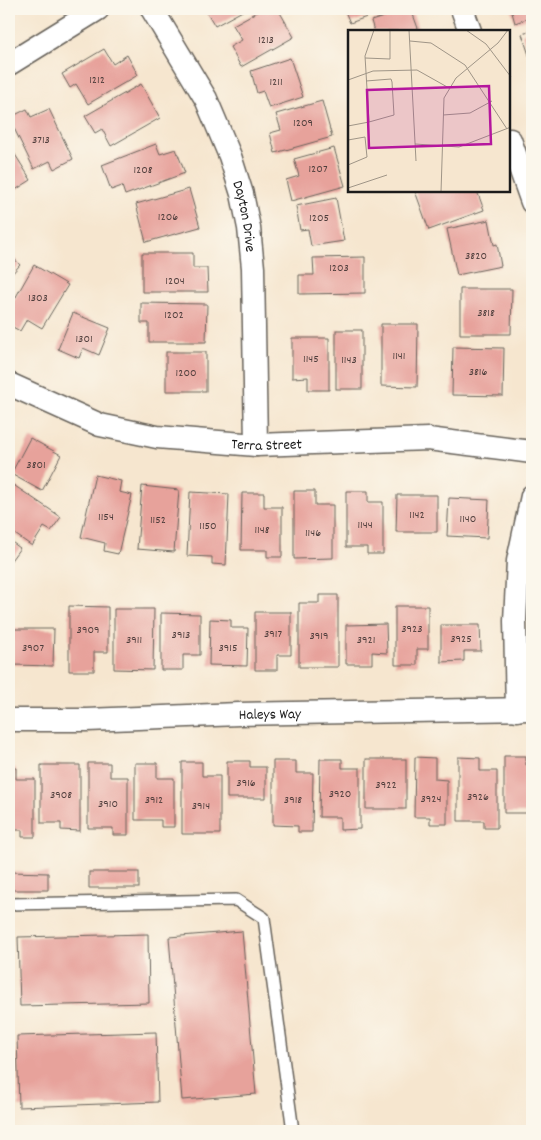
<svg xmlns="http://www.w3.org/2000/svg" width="541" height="1140" viewBox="0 0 541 1140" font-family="Dekko,sans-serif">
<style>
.building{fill:#e7a29b}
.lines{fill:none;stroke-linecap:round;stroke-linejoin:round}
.service-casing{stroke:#68635b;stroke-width:14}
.minor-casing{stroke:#68635b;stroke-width:25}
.service{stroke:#fff;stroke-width:11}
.minor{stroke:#fff;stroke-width:22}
.labels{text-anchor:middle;stroke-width:4;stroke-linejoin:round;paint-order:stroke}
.number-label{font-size:12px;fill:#4f3e3c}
.street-label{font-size:15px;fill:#1c1c1c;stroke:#fbf7ec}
.inset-road{fill:none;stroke:#9f9587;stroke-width:1}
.view{fill:#b5179e;fill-opacity:0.15;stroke:#b5179e;stroke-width:2.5}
.inset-edge{fill:none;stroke:#1c1c1c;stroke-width:2.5}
</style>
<rect width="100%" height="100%" fill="#fbf7ec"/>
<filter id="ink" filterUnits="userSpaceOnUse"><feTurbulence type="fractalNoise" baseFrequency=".02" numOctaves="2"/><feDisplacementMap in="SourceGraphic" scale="10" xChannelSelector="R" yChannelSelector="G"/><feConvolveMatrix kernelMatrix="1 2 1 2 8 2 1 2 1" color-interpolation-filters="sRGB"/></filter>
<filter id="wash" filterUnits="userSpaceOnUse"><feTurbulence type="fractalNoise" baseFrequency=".0096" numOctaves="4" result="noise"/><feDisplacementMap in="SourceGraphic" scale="20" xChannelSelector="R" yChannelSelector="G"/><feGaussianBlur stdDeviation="1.12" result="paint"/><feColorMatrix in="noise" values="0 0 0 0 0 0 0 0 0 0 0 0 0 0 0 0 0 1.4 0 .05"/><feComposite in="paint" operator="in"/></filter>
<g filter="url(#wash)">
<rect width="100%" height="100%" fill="#f6e6cf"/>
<g id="blocks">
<g class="building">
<polygon points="205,9 246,9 215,26"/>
<polygon points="262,9 278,9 294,37 241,67 230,47 242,40 233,25"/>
<polygon points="344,9 389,9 350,23"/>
<polygon points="408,9 411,9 419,31 374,31 371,21"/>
<polygon points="511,9 532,9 532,17 515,23"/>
<polygon points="532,31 532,64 522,34"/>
<polygon points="104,49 113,64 127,55 138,75 88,104 76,84 70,88 62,74"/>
<polygon points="290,58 303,97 269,108 263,91 257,93 251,71"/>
<polygon points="141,84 160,118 111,146 102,129 95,133 85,116"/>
<polygon points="322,101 332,137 275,153 270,133 281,130 276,114"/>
<polygon points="27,109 31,117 49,109 73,159 54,169 50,161 34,169 9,118"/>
<polygon points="156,144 160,154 176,149 185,173 125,195 122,186 111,190 102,165"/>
<polygon points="9,145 31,180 9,194"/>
<polygon points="334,148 345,186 291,201 286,180 299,176 294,159"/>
<polygon points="189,189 200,227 146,242 136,204"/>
<polygon points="415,191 477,191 484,210 429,230"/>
<polygon points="336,198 344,241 311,246 308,229 300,230 296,206"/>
<polygon points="489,220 494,245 497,244 501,266 457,275 447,229"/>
<polygon points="9,253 20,265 9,277"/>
<polygon points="142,253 193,253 193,268 207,268 208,292 142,292"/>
<polygon points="365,257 365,293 299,294 299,275 314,275 313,258"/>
<polygon points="34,265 68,285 42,328 27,319 20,331 9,325 9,309"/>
<polygon points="460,289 512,289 511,334 460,334"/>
<polygon points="141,303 207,304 206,342 149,342 149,323 141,323"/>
<polygon points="73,313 110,328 99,355 83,348 79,358 58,349"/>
<polygon points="381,324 418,324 417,387 381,386"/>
<rect x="336" y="330" width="26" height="59"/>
<polygon points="292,338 329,338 329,390 308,390 308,377 292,378"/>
<polygon points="453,347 504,348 503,396 452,395"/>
<rect x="166" y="352" width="40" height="39"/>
<polygon points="30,438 61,455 42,491 11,474"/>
<polygon points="95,475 121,481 119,492 132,495 118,554 104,551 105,543 81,537"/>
<polygon points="12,484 61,517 51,531 44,527 32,546 9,530 9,489"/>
<polygon points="142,486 179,490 174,552 137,549"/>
<polygon points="294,491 315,491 315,505 333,505 333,558 294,559"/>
<polygon points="346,491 368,491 368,502 383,502 383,554 367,554 367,547 346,547"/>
<polygon points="190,492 229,494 226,565 212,564 212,557 187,556"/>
<polygon points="242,493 264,493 264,507 282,507 282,557 267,557 267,550 241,550"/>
<polygon points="397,495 437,495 437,532 396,532"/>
<polygon points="449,498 489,500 487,538 447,536"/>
<polygon points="9,540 20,548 9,563"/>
<polygon points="319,595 338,595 338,667 299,667 299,603 319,603"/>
<polygon points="69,606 108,607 108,652 94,652 94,671 69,671"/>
<polygon points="395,606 428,606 428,649 417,649 417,665 395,665"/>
<polygon points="114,609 154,609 153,670 114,669"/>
<polygon points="255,612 291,612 291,655 277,655 277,670 255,670"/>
<polygon points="161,613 200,614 200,655 183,655 183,670 161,670"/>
<polygon points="210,619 231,620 231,628 248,628 247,666 209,665"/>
<polygon points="386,624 387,653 372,652 372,664 346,664 346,625"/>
<polygon points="441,625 480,625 481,651 464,651 464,661 441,662"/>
<polygon points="13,629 54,629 53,666 13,665"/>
<polygon points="504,756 526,756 526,765 532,765 532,813 504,813"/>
<polygon points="415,757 435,758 435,779 447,780 447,824 430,824 430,817 414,817"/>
<polygon points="458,757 480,758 480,771 497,771 497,828 484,828 484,821 458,821"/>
<polygon points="320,759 342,759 342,768 360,768 360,829 340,830 340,817 319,817"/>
<rect x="366" y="759" width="40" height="50"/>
<polygon points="227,761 250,761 250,767 266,767 266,798 227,798"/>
<polygon points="273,761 296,761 296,773 313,773 312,832 298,832 298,826 273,825"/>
<polygon points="182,762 202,762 202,776 220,776 220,834 182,834"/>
<polygon points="88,763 110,763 110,777 128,777 128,835 113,835 113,828 88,828"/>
<polygon points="135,763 157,763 157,778 174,778 174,827 161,827 161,820 135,820"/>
<polygon points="41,765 80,765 80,831 61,830 61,823 41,823"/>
<polygon points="9,768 16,768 16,779 35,779 35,837 22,837 22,830 9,830"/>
<polygon points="9,872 48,873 48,890 9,890"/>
<rect x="89" y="872" width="50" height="16"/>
<polygon points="242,931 256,1094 182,1100 169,937"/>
<polygon points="148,934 149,1003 20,1006 18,937"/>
<polygon points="156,1032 158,1102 19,1107 17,1036"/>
</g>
</g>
</g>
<g filter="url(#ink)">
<use href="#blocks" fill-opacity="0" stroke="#68635b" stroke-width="1"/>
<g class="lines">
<g class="service-casing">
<polyline id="service" points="9,904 236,900 264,918 293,1131"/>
</g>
<g class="minor-casing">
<g id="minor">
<path id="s1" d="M152,9L206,99L230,156L242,194L249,228L253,268L256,445"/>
<polyline points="462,9 470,31"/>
<polyline points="9,64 98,9"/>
<polyline points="510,140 532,202"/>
<path id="s2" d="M9,384L100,425L157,437L256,445L428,439L532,452"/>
<polyline points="517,710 515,621 518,561 532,496"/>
<path id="s3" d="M9,720H87L239,714L532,709"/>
</g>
</g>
<use href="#service" class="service"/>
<use href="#minor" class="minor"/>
</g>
</g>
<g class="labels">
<g class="number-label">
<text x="266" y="43">1213</text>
<text x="97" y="83">1212</text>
<text x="276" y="85">1211</text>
<text x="303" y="126">1209</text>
<text x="41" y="143">3713</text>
<text x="318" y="172">1207</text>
<text x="143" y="173">1208</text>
<text x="168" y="220">1206</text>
<text x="319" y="221">1205</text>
<text x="476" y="259">3820</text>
<text x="339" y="271">1203</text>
<text x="175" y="284">1204</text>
<text x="38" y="301">1303</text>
<text x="486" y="316">3818</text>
<text x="174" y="318">1202</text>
<text x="84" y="342">1301</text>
<text x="399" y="359">1141</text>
<text x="311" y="362">1145</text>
<text x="349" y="363">1143</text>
<text x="478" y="375">3816</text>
<text x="186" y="376">1200</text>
<text x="36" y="468">3801</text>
<text x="417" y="518">1142</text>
<text x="106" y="520">1154</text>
<text x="468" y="522">1140</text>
<text x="158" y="523">1152</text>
<text x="365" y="528">1144</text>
<text x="208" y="529">1150</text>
<text x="262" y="533">1148</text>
<text x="313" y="536">1146</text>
<text x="412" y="632">3923</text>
<text x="88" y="633">3909</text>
<text x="273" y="637">3917</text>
<text x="181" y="638">3913</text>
<text x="319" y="639">3919</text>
<text x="461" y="642">3925</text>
<text x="134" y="643">3911</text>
<text x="366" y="643">3921</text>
<text x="33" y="651">3907</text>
<text x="228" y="651">3915</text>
<text x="246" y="786">3916</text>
<text x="386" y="788">3922</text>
<text x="340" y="797">3920</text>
<text x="61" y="798">3908</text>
<text x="478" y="800">3926</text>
<text x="431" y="802">3924</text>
<text x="154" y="803">3912</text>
<text x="293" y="803">3918</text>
<text x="108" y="807">3910</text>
<text x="201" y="809">3914</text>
</g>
<g class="street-label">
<text dy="5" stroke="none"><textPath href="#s1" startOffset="229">Dayton Drive</textPath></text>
<text dy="5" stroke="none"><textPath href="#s2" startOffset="268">Terra Street</textPath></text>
<text dy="5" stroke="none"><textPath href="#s3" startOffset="261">Haleys Way</textPath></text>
</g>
</g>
<g transform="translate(348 30)">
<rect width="162" height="162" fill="#f6e6cf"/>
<path class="inset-road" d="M61,0L68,131M118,0L138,14L163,47M62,11L83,13L117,35L159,99M17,28L42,29V0M0,50L25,41L69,40L101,58M18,51L43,49L44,52L46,85L21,92M95,85L122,83L144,71M0,96L21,92L17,26L26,0M0,110L17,107L19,127L0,135M67,114L111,117L163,97M0,158L39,145M93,162L96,68L108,48L150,13L160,0"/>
<path class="view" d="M141,56L143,114L21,118L19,60Z"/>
<rect width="162" height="162" class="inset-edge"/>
</g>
<rect width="541" height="1140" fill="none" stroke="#fbf7ec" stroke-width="30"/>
</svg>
